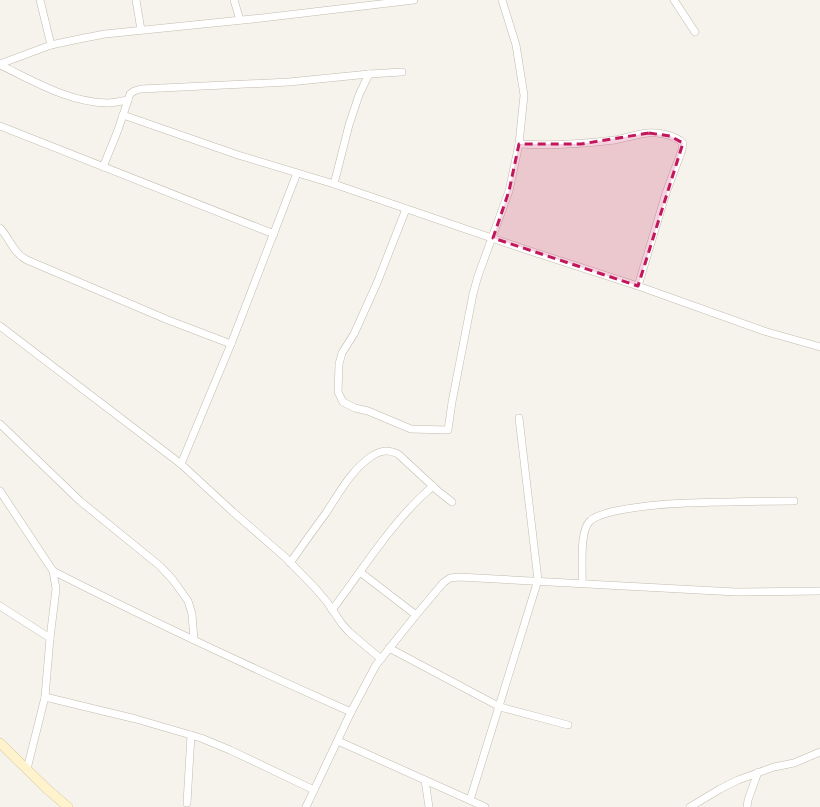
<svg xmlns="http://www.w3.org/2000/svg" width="820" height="807" font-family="Montserrat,sans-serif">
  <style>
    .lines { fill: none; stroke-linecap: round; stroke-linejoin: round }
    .street-casing { stroke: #c2bbae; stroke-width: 8 }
    .secondary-casing { stroke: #d6c79b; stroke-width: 10 }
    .street { stroke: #fff; stroke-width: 7 }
    .secondary { stroke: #fff3cd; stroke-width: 9 }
    .marked { fill: #c2185b; fill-opacity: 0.2; stroke: #c2185b; stroke-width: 3; stroke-dasharray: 8 5; stroke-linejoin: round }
  </style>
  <rect width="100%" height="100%" fill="#f6f3ec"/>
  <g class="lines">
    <defs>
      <g id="street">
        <path d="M40,0L51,45"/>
        <path d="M136,0L141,30"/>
        <path d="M234,0L240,20"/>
        <path d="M674,0L695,32"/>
        <path d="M0,64L51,45L79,39L105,34L262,18L414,0"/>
        <path d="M0,65C34,81 68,102 107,103C114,103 121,101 128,100"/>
        <path d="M123,115L238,155L334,184L524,249L638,286L767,332L820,347"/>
        <path d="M0,126L274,234"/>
        <path d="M519,144C552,146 582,144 615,140C626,138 637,134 648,133C658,132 675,135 683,143L682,150L666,193L638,286"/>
        <path d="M103,167L118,130L130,94L134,91L141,89L289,82L369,74L402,72"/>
        <path d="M334,184L349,125L359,95L369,74"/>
        <path d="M406,209L377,283L354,334L342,353L339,364L338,392L343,402L355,408L368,411L411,429L448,430L452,402L473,294L478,276L509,191L519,144L524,95L516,45L502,0"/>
        <path d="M0,228C10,239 14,254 27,260L168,320L231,344"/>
        <path d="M0,326L181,464L233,512L286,558L316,589L327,602L342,624L349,632L381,659"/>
        <path d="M0,424L80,501L160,566L173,580L188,601L192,614L194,640"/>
        <path d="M181,464L231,344L297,173"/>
        <path d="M0,491L53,571L56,589L50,638L45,697L27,769"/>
        <path d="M290,563C302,546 314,529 326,513C339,493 352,469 372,456C381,450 389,449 398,454L438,491L452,502"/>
        <path d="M53,571C151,621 250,667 351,712"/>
        <path d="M360,572L416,615"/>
        <path d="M582,583C583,568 579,531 590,521C596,515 607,513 615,511C640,506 662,504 687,503C723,502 758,501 794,501"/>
        <path d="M0,606L50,638"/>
        <path d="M332,610C364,568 392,521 433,486"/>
        <path d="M389,648L500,707L568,725"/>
        <path d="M45,697L136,719L201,738L230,750L314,790"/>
        <path d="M338,741L485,807"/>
        <path d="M425,780L429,807"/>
        <path d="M470,800L538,580L519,418"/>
        <path d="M187,803L191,735"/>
        <path d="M306,807L351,712L376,665L416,615L443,583L450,578L459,577L736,592L820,591"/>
        <path d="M690,807L720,789L738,780L774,767L794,763L820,752"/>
        <path d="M747,807L748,800L758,772"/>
      </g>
      <path id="secondary" d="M0,743L47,789L68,807"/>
    </defs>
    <use href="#street" class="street-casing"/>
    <use href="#secondary" class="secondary-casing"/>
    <use href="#street" class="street"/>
    <use href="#secondary" class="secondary"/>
  </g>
  <path class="marked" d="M649,133L670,136L683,143L638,286L493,238L509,191L519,144H581Z"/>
</svg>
